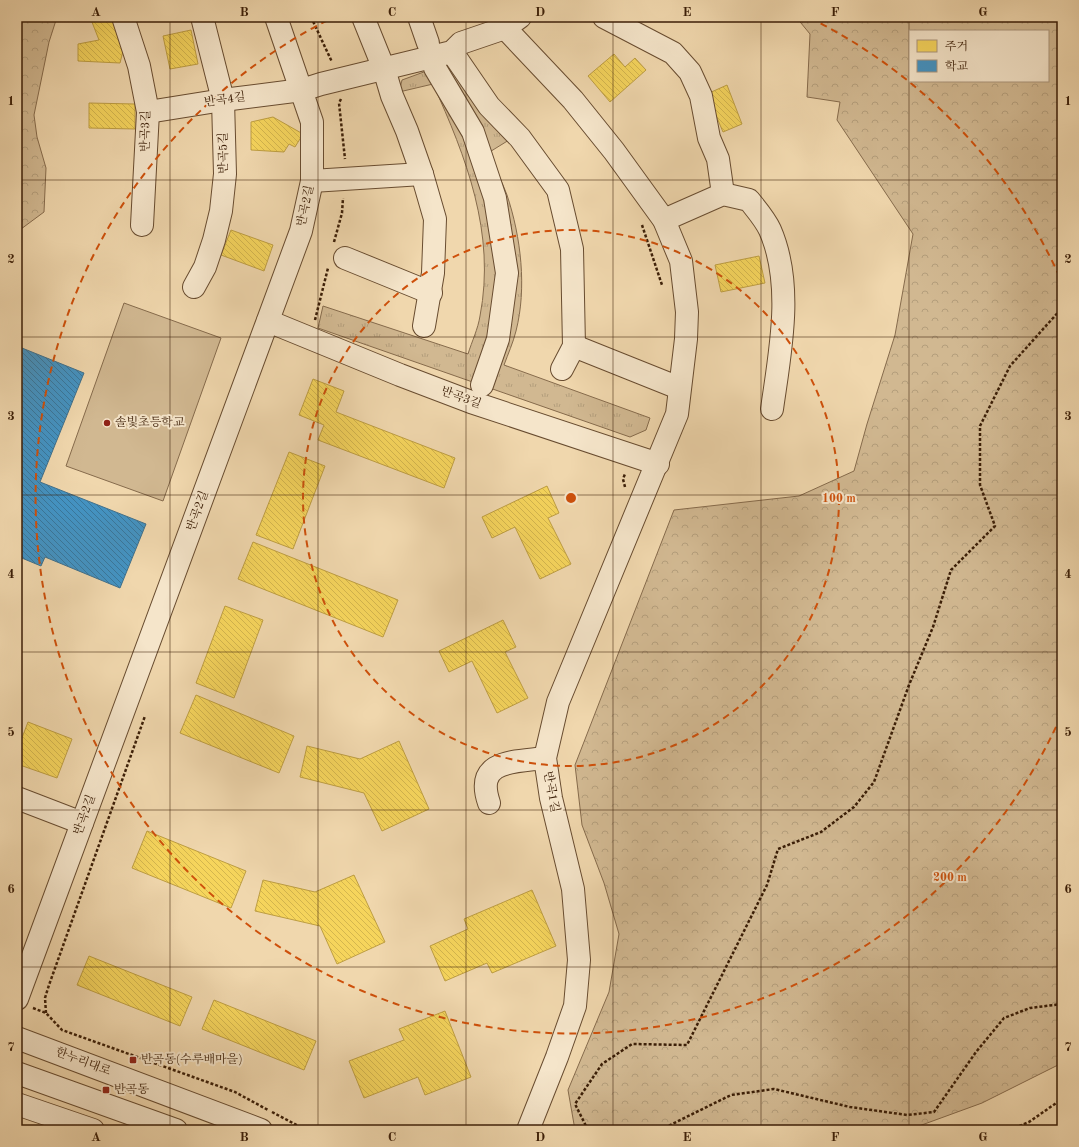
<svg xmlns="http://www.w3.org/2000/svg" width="1079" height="1147" font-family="'Old Standard TT','Noto Serif KR',serif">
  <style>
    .grass { fill: url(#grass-tufts); stroke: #866b4c }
    .forest { fill: url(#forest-crowns); stroke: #866b4c; fill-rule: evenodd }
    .garden { fill: #d1b891; stroke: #866b4c }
    .homes { fill: url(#homes-back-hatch); stroke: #be9e42 }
    .schools { fill: url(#schools-back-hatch); stroke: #41708b }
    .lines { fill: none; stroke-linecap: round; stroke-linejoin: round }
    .minor-casing { stroke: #684c30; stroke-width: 24 }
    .path { stroke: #3b1e07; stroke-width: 2.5; stroke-dasharray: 3 2; stroke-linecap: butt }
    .minor { stroke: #f5e5ca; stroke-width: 22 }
    .grid { fill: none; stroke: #3b1e07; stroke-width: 1; stroke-opacity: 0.55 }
    .ring { fill: none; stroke: #ce500b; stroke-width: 2; stroke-dasharray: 7 5 }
    .poi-dot { fill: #8f2418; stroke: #f5e5ca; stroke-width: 1.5 }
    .labels { text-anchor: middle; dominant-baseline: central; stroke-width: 4; stroke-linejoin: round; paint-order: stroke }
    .street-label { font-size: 12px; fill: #3b1e07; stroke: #f5e5ca }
    .poi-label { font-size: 12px; fill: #3b1e07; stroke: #f5e5ca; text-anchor: start }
    .centre { fill: #ce500b; stroke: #f5e5ca; stroke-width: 2 }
    .ring-label { font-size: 12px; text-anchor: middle; font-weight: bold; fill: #ce500b; stroke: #f5e5ca; stroke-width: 4; stroke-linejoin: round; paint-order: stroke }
    .neatline { fill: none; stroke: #3b1e07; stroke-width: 1.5 }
    .grid-label { font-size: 13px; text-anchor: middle; font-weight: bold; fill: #3b1e07 }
  </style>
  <defs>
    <pattern id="grass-tufts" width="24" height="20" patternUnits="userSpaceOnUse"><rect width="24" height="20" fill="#d1b891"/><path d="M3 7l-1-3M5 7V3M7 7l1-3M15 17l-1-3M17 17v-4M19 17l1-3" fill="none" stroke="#b49e7c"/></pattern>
    <pattern id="forest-crowns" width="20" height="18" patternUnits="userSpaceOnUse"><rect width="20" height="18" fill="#d1b891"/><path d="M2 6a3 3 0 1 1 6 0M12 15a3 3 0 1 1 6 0" fill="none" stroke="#b49e7c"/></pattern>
    <pattern id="homes-back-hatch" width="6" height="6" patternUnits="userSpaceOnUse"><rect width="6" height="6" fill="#f6d55c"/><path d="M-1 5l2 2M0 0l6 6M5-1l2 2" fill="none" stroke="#d4b64e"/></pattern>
    <pattern id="schools-back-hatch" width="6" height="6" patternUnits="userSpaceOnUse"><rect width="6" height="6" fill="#4393c3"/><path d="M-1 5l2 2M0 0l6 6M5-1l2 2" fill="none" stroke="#39779c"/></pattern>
  </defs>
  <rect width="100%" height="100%" fill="#f0d7ad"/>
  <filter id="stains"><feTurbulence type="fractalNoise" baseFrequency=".005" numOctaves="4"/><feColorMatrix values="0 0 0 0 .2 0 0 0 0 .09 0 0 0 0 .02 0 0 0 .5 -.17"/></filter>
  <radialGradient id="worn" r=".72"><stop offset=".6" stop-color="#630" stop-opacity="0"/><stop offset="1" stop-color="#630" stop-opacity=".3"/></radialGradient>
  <path class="grass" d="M451,62L509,140L488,153C494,167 502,181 507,195C521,237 527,288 516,331C513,343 508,354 504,365L650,418L646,430L630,437L318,328L323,306L468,354C472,341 478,329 480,316C496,233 466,157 433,84L399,92L402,80Z"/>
  <g class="forest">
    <path d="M17,17H57L49,42L34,115L37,137L46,168L44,212L17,232Z"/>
    <path d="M796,17H1062V1063L982,1103L908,1130H575L568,1090L609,992L619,934L604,883L582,825L575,765L674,510L799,496L854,471L867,424L895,335L913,234L837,120L840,102L807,97L810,34ZM910,31H1048V81H910Z"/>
  </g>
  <path class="garden" d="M124,303L221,338L163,501L66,466Z"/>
  <g class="homes">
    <path d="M90,17H113L125,43L120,63L78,61V44L99,40Z"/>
    <path d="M191,30L198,64L170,69L163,36Z"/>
    <path d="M614,54L625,67L635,58L646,70L610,102L588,76Z"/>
    <path d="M727,85L742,124L723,132L707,94Z"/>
    <path d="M89,103L135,104V129L89,128Z"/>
    <path d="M273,117L303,134L295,147L289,144L284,152L251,150V122Z"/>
    <path d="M231,230L273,245L264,271L221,255Z"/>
    <path d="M759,256L765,283L721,292L715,265Z"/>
    <path d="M313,379L344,391L336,412L455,458L444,488L318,440L324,425L299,415Z"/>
    <path d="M289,452L325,466L293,549L256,535Z"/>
    <path d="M547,486L559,513L548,518L571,564L540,579L515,527L492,538L482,517Z"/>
    <path d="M253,542L398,600L383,637L238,579Z"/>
    <path d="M225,606L263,620L234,698L196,683Z"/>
    <path d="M503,620L516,647L505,652L528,698L497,713L472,661L449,672L439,651Z"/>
    <path d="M196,695L294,736L279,773L180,733Z"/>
    <path d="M28,722L72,739L57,778L17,764V751Z"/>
    <path d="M399,741L429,809L382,831L364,793L300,777L307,746L360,759Z"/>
    <path d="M147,831L246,871L231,908L132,868Z"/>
    <path d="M354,875L385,942L337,964L320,926L255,911L263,880L315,892Z"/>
    <path d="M532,890L556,946L492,973L487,963L445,981L430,946L468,929L464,919Z"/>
    <path d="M89,956L192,997L180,1026L77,985Z"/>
    <path d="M214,1000L316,1041L304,1070L202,1029Z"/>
    <path d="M445,1011L471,1077L425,1095L418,1077L364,1098L349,1061L404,1040L399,1029Z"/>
  </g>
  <path class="schools" d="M17,346L84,373L40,482L146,524L120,588L45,557L41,566L17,556Z"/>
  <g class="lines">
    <defs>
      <g id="minor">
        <path d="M123,17L139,66L148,112L142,225"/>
        <path d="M363,17L384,69L392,96L407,131L422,174L435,219L433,273L424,326"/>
        <path d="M419,17L428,43"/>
        <path d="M499,17L505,28L573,100L614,151L664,220L681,261L687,312L686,339L677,414L558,702L545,758L551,798L573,889L579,960L575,1006L557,1057L528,1130"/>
        <path d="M604,17L673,53L690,72L701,96L709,138L718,159L723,194"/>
        <path d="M452,52L489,106L520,138L558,190L572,249L574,346L562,369"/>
        <path d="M435,68L473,132L495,198L507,273L498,339L482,385"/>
        <path d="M148,112L223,100L302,90L321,84L452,52L461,43L505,28L520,17"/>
        <path d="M312,181L422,174"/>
        <path d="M664,220L723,194L749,200C756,209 765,219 770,230C794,285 780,352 772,409"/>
        <path d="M345,258L431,293"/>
        <path d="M194,287L205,267L214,240L221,211L225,174L223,100L202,17"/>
        <path d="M268,321L400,375L471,402L658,464"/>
        <path d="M574,346L679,388"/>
        <path d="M17,798L82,823"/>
        <path d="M489,803C474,759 515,762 545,758"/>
        <path d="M17,999L301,231L312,181V122L276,17"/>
        <path d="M17,1038L261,1130"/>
        <path d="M17,1073L176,1130"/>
        <path d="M17,1104L93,1130"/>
      </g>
    </defs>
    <use href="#minor" class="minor-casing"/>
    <g class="path">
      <path d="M311,17L332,62"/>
      <path d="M1059,17L1062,45"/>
      <path d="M341,99L339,103L345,159"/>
      <path d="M642,225L662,285"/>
      <path d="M334,242L342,213L343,198"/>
      <path d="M315,320L328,268"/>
      <path d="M625,487L623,479L625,474"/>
      <path d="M33,1008L46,1013L62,1030L235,1092L268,1110"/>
      <path d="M46,1013L45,998L49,985L145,716"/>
      <path d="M272,1112L306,1130"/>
      <path d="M588,1130L575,1104L602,1064L632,1044L687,1045L767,885L778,849L821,832L854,807L874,782L909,685L933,627L951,570L995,526L980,485V426L1010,366L1062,308"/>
      <path d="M660,1130L731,1095L774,1089L850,1107L907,1115L934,1112L976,1052L1004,1018L1030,1008L1062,1004"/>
      <path d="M1010,1130L1029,1122L1062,1099"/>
    </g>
    <use href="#minor" class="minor"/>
  </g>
  <path class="grid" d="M170,17V1130M318,17V1130M466,17V1130M613,17V1130M761,17V1130M909,17V1130M17,180H1062M17,337H1062M17,495H1062M17,652H1062M17,810H1062M17,967H1062"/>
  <g class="ring">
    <circle cx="571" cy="498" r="268"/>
    <path d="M1061 716A536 536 0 1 1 332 18M810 18A536 536 0 0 1 1061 280"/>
  </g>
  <g class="poi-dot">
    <circle cx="107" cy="423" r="4"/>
    <rect x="129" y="1056" width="8" height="8" rx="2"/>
    <rect x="102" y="1086" width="8" height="8" rx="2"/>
  </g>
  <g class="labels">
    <g class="street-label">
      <text transform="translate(225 100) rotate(-8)">반곡4길</text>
      <text transform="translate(146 131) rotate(-89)">반곡3길</text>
      <text transform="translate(224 153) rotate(-91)">반곡5길</text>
      <text transform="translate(306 206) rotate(-78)">반곡2길</text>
      <text transform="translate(461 398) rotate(20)">반곡3길</text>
      <text transform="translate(198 511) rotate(-70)">반곡2길</text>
      <text transform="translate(551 792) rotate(79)">반곡1길</text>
      <text transform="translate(85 815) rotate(-70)">반곡2길</text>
      <text transform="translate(83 1062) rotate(21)">한누리대로</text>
    </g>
    <g class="poi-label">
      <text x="115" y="423">솔빛초등학교</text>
      <text x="141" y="1060">반곡동(수루배마을)</text>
      <text x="114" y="1090">반곡동</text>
    </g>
  </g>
  <circle cx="571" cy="498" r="6" class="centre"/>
  <g class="ring-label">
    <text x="839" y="502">100 m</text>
    <text x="950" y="881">200 m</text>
  </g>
  <rect width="1079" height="1147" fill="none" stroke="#f0d7ad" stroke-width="44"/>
  <rect x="909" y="30" width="140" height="52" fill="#f5e5ca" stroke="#ab957c"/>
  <rect x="917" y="40" width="20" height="12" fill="#f6d55c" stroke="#ab957c"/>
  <text x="945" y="50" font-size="12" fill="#3b1e07">주거</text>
  <rect x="917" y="60" width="20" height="12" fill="#4393c3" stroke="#ab957c"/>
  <text x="945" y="70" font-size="12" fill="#3b1e07">학교</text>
  <rect x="22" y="22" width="1035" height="1103" class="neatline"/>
  <g class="grid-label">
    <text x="96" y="16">A</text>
    <text x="244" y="16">B</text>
    <text x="392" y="16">C</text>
    <text x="540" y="16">D</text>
    <text x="687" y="16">E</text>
    <text x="835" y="16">F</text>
    <text x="983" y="16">G</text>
    <text x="11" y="105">1</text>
    <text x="1068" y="105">1</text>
    <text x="11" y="263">2</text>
    <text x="1068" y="263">2</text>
    <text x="11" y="420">3</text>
    <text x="1068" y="420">3</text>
    <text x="11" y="578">4</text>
    <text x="1068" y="578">4</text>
    <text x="11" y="736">5</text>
    <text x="1068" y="736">5</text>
    <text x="11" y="893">6</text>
    <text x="1068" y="893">6</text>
    <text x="11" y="1051">7</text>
    <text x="1068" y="1051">7</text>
    <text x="96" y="1141">A</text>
    <text x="244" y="1141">B</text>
    <text x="392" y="1141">C</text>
    <text x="540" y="1141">D</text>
    <text x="687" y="1141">E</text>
    <text x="835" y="1141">F</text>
    <text x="983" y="1141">G</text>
  </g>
  <rect width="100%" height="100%" filter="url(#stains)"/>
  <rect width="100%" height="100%" fill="url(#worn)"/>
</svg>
